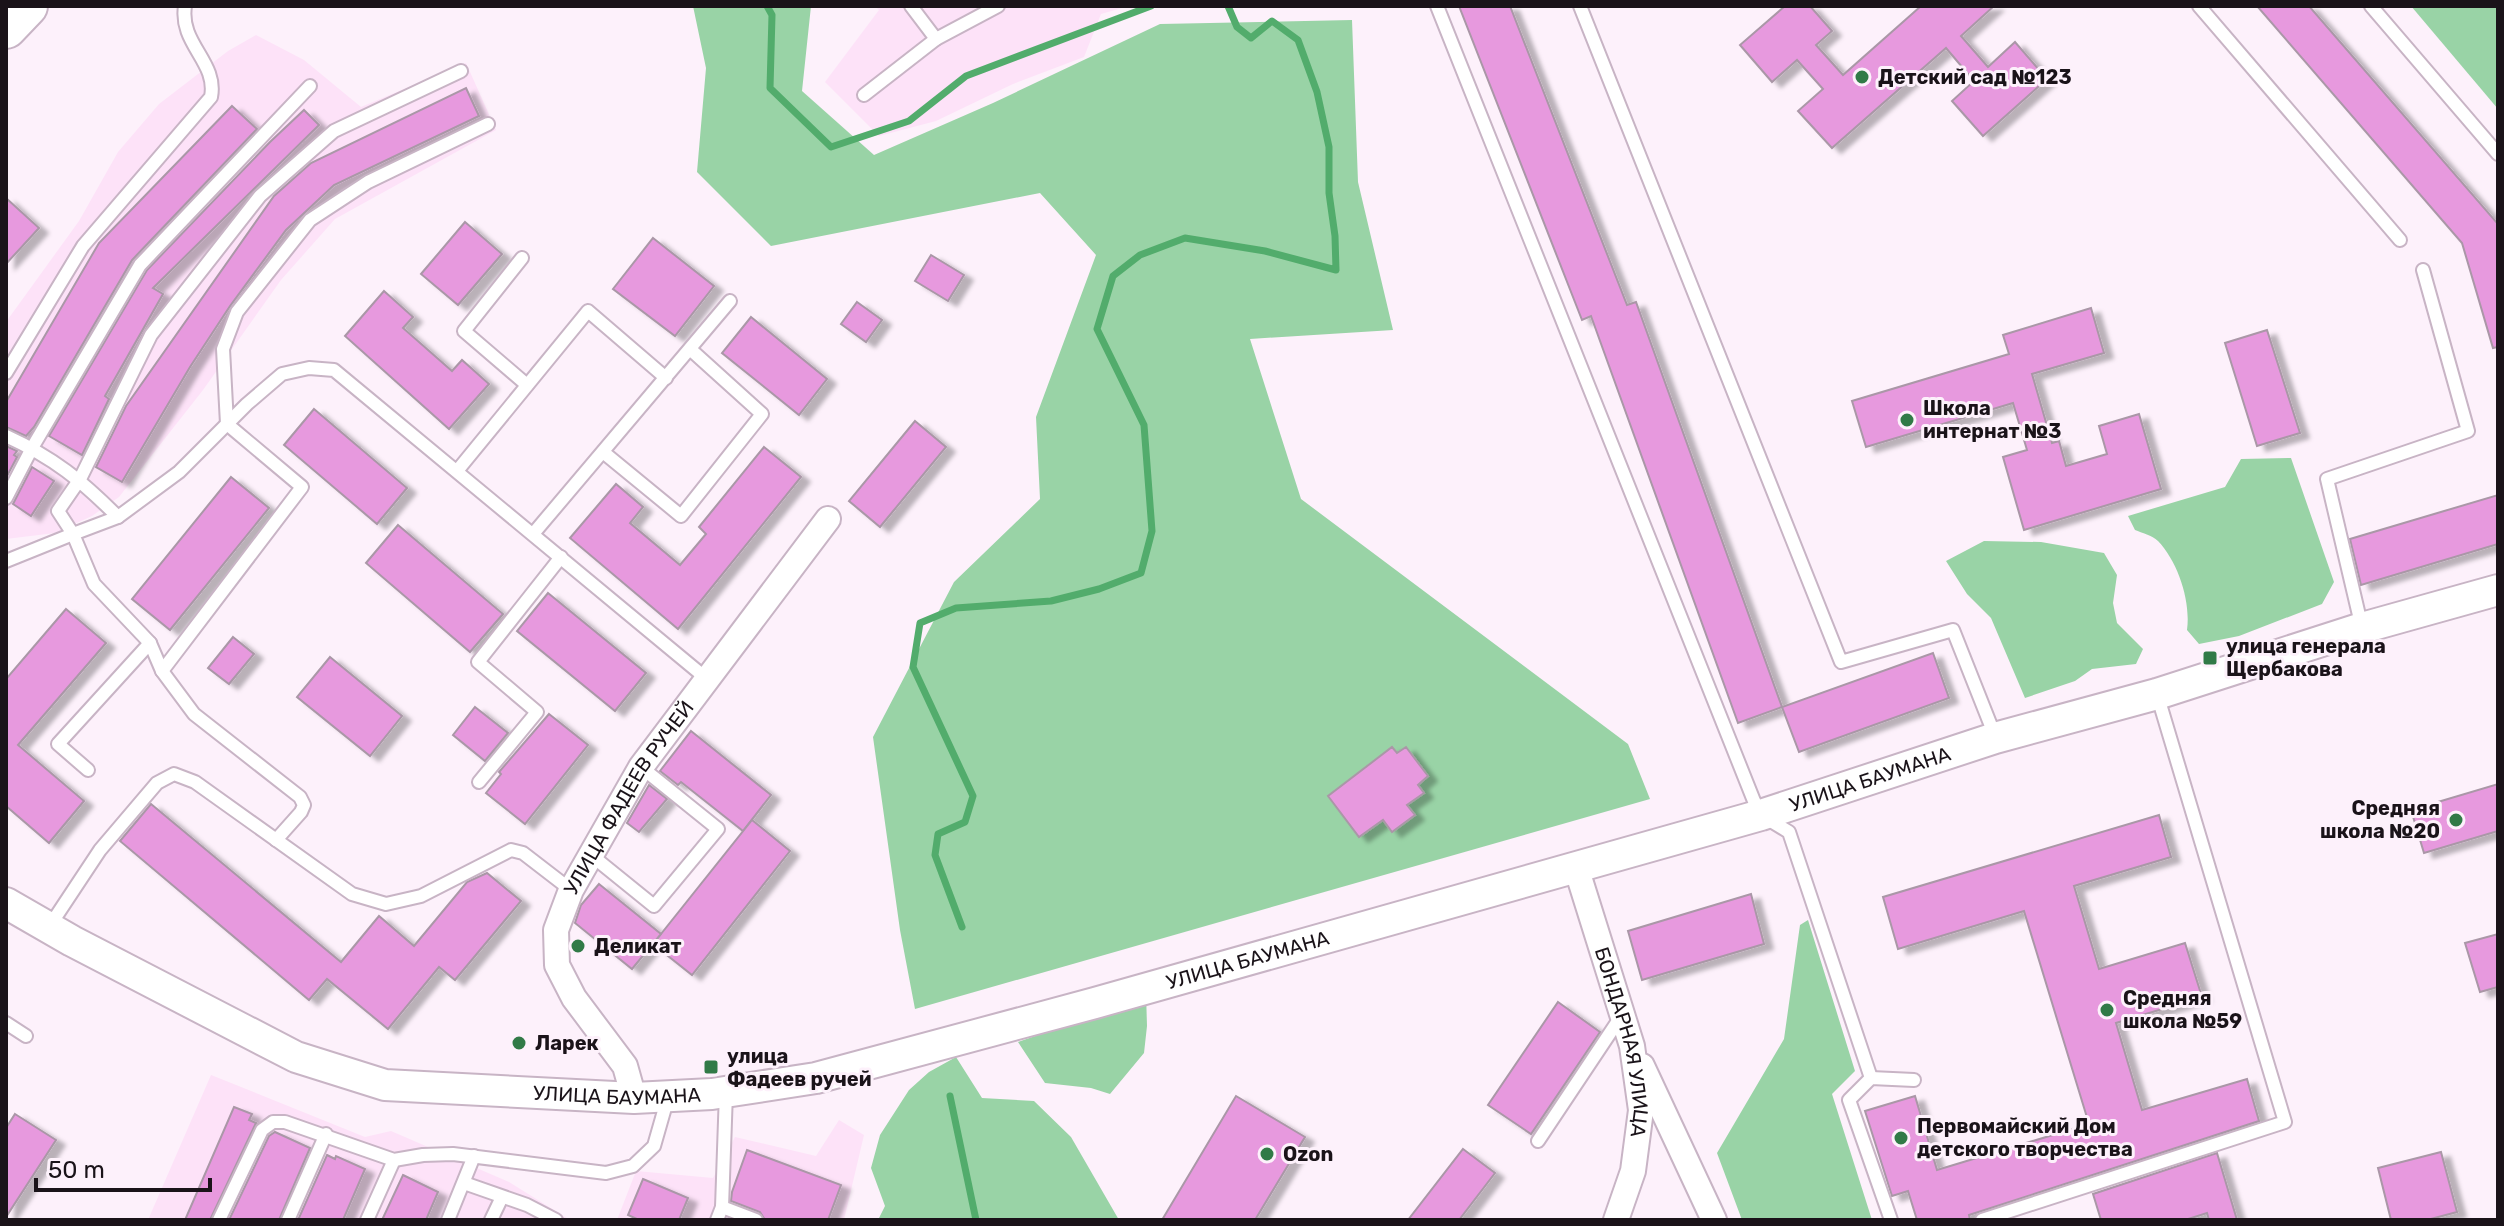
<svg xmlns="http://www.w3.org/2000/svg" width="2504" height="1226" font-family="Rubik,sans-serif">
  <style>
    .built { fill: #fde2f8 }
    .green { fill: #99d3a6 }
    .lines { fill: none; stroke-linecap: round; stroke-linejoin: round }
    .stream { stroke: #52ac6c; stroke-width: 7 }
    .building { fill: #e799de; stroke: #aa97a7; stroke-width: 2; filter: url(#shadow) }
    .service-casing { stroke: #c8b4c5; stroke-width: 16 }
    .minor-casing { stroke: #c8b4c5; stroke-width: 28 }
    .tertiary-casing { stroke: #c8b4c5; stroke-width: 34 }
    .trunk-casing { stroke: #c8b4c5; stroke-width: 44 }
    .service { stroke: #fff; stroke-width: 12 }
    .minor { stroke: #fff; stroke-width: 24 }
    .tertiary { stroke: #fff; stroke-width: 30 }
    .trunk { stroke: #fff; stroke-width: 40 }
    .poi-dot { fill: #317a47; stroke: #fdf1fb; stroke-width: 3 }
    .labels { text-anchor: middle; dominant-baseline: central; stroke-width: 6; stroke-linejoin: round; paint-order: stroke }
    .poi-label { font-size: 20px; font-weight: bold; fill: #1a1319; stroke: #fdf1fb; text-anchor: start }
    .street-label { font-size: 20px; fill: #1a1319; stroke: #fdf1fb }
  </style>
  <defs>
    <filter id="shadow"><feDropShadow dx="9" dy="5" stdDeviation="2" flood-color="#0004"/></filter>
  </defs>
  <rect width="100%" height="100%" fill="#fdf1fb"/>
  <g class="built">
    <path d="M875,6H1129L1101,14L1084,57L1013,84L936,121L879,136L825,82L879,10Z"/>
    <path d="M256,35L304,60L361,107L466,63L496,130L335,219L281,280L203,390L119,497L92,516L55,533L6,539V322L79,221L118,152L159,104L228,51Z"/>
    <path d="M211,1075L365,1137L391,1131L509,1182L570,1220H148Z"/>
    <path d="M839,1120L864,1135L844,1220H617L636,1171L713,1178L735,1137L816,1156Z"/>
  </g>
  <g class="green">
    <path d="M693,6H811L802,91L874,155L993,103L1160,24L1352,20L1358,182L1393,330L1250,339L1301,499L1628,744L1650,799L915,1009L900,930L873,737L954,582L1040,499L1036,417L1096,255L1040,193L771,246L697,172L706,68Z"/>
    <path d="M2411,6H2498V109Z"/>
    <path d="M2291,458L2334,582L2322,604L2239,636L2199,644L2187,630C2191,601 2178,562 2158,541C2152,535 2142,533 2135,530L2128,516L2225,487L2241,459Z"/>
    <path d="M1984,541L2041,542L2104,553L2117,575L2113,603L2117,623L2143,649L2136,664L2092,669L2075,681L2025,698L1991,618L1967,594L1946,561Z"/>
    <path d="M1808,920L1855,1071L1832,1094L1872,1220H1742L1717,1153L1784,1039L1800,925Z"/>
    <path d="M1146,992L1147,1026L1144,1053L1110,1094L1091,1088L1045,1083L1018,1042L1112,1009Z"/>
    <path d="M956,1057L982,1098L1034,1101L1071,1137L1119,1220H878L885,1206L871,1168L880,1135L909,1090L929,1072Z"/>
  </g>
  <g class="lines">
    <g class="stream">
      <path d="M767,6L772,15L770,88L831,147L909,121L966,76L1151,6"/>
      <path d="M962,927L935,855L938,834L965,822L973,796L913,667L920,623L956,608L1051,601L1099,589L1141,573L1152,531L1144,425L1097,329L1113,276L1140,255L1185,238L1265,251L1336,270L1335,236L1329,193V147L1317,92L1298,40L1272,21L1251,38L1237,27L1228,6"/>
      <path d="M950,1096L976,1220"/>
    </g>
  </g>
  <g class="building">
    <path d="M1459,6H1510L1627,305L1636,302L1782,707L1738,723L1591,316L1582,320Z"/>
    <path d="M1785,6H1810L1832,31L1816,45L1843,75L1921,6H1994L1961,36L1988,67L2015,42L2047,79L1983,136L1952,101L1974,81L1946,48L1832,148L1798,111L1823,89L1797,60L1772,82L1740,45Z"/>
    <path d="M2257,6H2309L2498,224V347L2493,348L2462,243Z"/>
    <path d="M466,88L479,116L334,185L286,230L230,306L190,367L122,482L96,467L126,406L274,196L311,163Z"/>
    <path d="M232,106L257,129L132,260L34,427L26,436L6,427V402L99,243Z"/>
    <path d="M304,110L319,125L153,288L163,294L105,396L109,399L82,455L49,436L147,270L270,142Z"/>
    <path d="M6,198L39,228L6,264Z"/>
    <path d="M465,222L502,254L458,305L421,274Z"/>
    <path d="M653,238L714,286L675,336L613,289Z"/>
    <path d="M931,255L964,275L948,301L915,281Z"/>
    <path d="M384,291L413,317L403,328L452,371L462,360L489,384L449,429L345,336Z"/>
    <path d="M857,302L882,320L866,342L841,324Z"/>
    <path d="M2091,308L2104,353L2032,374L2052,443L2059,441L2066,466L2107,454L2099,426L2139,414L2161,489L2024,530L2003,457L2027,450L2013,403L1866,447L1852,401L2009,354L2003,335Z"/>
    <path d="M751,317L827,379L799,415L722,353Z"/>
    <path d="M2267,330L2300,433L2257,446L2225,343Z"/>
    <path d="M314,409L407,488L377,524L284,445Z"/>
    <path d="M915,421L946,447L880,527L849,501Z"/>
    <path d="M6,446L17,451L14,455L17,457L6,478Z"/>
    <path d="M764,447L801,477L678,629L570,538L616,484L643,507L630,523L680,565L706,534L699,527Z"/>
    <path d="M32,467L54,481L31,516L13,504Z"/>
    <path d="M231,477L269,508L170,630L132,599Z"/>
    <path d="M2498,495V544L2361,585L2350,539Z"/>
    <path d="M398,525L503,614L470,652L366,563Z"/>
    <path d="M548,593L646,673L615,711L517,631Z"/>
    <path d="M66,609L106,643L18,745L84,801L49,843L6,806V679Z"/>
    <path d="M233,637L254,654L229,684L208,668Z"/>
    <path d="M1933,653L1949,698L1799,752L1782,707Z"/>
    <path d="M330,657L402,716L370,756L297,697Z"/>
    <path d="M475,707L508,733L485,761L453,735Z"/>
    <path d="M549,714L588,745L525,824L486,793L501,774L499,772Z"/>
    <path d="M691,731L771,795L743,831L681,782L678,785L660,771Z"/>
    <path d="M1392,747L1397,753L1406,747L1428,776L1418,785L1424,793L1407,805L1415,815L1392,832L1383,820L1359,837L1328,796Z"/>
    <path d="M2498,784V831L2424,853L2411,810Z"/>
    <path d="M649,785L667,799L639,832L627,823Z"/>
    <path d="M151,804L341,962L379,916L414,946L467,882L487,873L521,901L455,980L439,967L388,1029L327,979L309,1000L120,841Z"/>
    <path d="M2159,815L2171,857L2074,886L2099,969L2185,943L2202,997L2116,1023L2142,1110L2247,1079L2259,1121L1969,1215L1970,1220H1917L1908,1191L1892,1196L1865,1111L1915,1096L1937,1170L2089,1124L2024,911L1898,949L1883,897Z"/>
    <path d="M752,820L790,851L692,975L653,944Z"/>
    <path d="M599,884L661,934L632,969L575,923L581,905Z"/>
    <path d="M1751,894L1764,944L1642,980L1628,931Z"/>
    <path d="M2498,934V987L2480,992L2465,943Z"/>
    <path d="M1558,1002L1600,1032L1531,1134L1488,1105Z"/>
    <path d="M1236,1096L1305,1137L1255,1220H1162Z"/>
    <path d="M234,1107L252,1114L249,1120L256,1123L210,1220H185Z"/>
    <path d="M15,1114L56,1140L6,1217V1128Z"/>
    <path d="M275,1132L310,1148L279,1220H229L269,1136Z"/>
    <path d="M1463,1149L1495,1173L1459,1220H1408Z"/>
    <path d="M747,1150L841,1185L828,1220H765L760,1212L731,1201L732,1192Z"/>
    <path d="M2441,1152L2457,1212L2427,1220H2391L2378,1168Z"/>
    <path d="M2217,1153L2237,1220H2209L2207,1213L2185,1220H2101L2093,1194Z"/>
    <path d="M327,1155L335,1159L336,1156L365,1169L343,1220H298Z"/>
    <path d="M403,1175L438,1192L426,1220H382Z"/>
    <path d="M643,1179L688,1198L679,1220H639L628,1215Z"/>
  </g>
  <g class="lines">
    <defs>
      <g id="service">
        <path d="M1437,6L1754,801L1761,815L1789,832L1871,1078"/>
        <path d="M1580,6L1841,662L1953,630L1995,736"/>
        <path d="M2199,6L2400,240"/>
        <path d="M2371,6L2498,154"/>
        <path d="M936,39L998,6"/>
        <path d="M864,95L936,39L911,6"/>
        <path d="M522,258L464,331L527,385"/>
        <path d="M6,373L83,246L211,97C218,62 179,44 185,6"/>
        <path d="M6,436C54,458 81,480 118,517"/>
        <path d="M603,452L681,516L762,414L690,349"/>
        <path d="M457,471L588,311L666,378"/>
        <path d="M6,498L32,448L140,265L310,86"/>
        <path d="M533,534L730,301"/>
        <path d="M6,561L73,534L58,511L80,479L151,335L260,196L334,131L461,71"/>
        <path d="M2362,628L2327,479L2468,431L2423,270"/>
        <path d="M162,671L302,487L227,424L223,349L237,312L310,220L368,182L488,124"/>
        <path d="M88,770L58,744L150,643"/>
        <path d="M479,782L537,712L478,662L561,557"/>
        <path d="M276,840L301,812L304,805L300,797L194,714L162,671L150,643L94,584L73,534L118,517L179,472L247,404L282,374L309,368L334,370L707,679"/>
        <path d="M591,855L654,906L718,829L641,767"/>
        <path d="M49,927L100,850L157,783L174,774L195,782L352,894L386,904L421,896L511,850L523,853L571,890"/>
        <path d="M6,1023L26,1036"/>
        <path d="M1538,1141L1622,1015"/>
        <path d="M464,1183L527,1205L556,1220"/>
        <path d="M722,1207L756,1220"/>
        <path d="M219,1220L262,1130L273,1122H285L394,1160L423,1155L453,1154L606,1173L633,1166L654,1146L668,1097"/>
        <path d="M288,1220L326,1134"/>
        <path d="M367,1220L394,1160"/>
        <path d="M448,1220L474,1156"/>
        <path d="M491,1220L502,1197"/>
        <path d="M717,1220L722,1207L726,1092"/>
        <path d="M1891,1220L1849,1100L1871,1078L1914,1080"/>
        <path d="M1982,1220L2285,1122L2157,694"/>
      </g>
      <g id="minor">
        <path id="s1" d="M1576,867L1632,1046L1641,1110L1633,1171L1616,1220"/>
        <path d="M1642,1066L1714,1220"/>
        <path id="s2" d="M634,1098L625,1066L574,998L557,965L556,930L571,890L641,767L828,519"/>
      </g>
      <g id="tertiary">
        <path id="s3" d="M6,903L72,941L296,1057L385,1085L634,1098L712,1094L816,1078L1095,1003L1761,815L1995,738L2157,694L2362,628L2498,590"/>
      </g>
      <path id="trunk" d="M6,28L27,6"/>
    </defs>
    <use href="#service" class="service-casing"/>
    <use href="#minor" class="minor-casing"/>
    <use href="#tertiary" class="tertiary-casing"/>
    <use href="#trunk" class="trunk-casing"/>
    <use href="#service" class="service"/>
    <use href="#minor" class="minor"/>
    <use href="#tertiary" class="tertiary"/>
    <use href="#trunk" class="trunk"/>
  </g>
  <g class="poi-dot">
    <circle cx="1862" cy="77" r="8"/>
    <circle cx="1907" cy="420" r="8"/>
    <rect x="2202" y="650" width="16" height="16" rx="4"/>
    <circle cx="2456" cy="820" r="8"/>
    <circle cx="578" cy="946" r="8"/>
    <circle cx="2107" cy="1010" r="8"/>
    <circle cx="519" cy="1043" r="8"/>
    <rect x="703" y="1059" width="16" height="16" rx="4"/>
    <circle cx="1901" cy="1138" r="8"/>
    <circle cx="1267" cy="1154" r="8"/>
  </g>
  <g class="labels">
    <g class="poi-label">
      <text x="1878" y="77">Детский сад №123</text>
      <text x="1923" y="408">Школа<tspan x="1923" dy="23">интернат №3</tspan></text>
      <text x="2226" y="646">улица генерала<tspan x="2226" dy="23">Щербакова</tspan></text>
      <text x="2440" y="808" text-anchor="end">Средняя<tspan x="2440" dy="23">школа №20</tspan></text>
      <text x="594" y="946">Деликат</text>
      <text x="2123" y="998">Средняя<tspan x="2123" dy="23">школа №59</tspan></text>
      <text x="535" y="1043">Ларек</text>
      <text x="727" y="1056">улица<tspan x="727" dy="23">Фадеев ручей</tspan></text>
      <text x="1917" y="1126">Первомайский Дом<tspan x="1917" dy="23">детского творчества</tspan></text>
      <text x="1283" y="1154">Ozon</text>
    </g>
    <g class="street-label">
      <text stroke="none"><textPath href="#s3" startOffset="1950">УЛИЦА БАУМАНА</textPath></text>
      <text stroke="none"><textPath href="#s2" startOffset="342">УЛИЦА ФАДЕЕВ РУЧЕЙ</textPath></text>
      <text stroke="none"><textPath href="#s3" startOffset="1302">УЛИЦА БАУМАНА</textPath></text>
      <text stroke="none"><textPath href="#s1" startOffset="182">БОНДАРНАЯ УЛИЦА</textPath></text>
      <text stroke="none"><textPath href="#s3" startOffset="654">УЛИЦА БАУМАНА</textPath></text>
    </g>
  </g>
  <rect width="2504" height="1226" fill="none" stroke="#1a1319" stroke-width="16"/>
  <path d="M36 1178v12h174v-12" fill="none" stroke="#1a1319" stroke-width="4"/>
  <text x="48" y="1178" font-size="24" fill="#1a1319" stroke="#fdf1fb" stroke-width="6" paint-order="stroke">50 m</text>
</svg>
